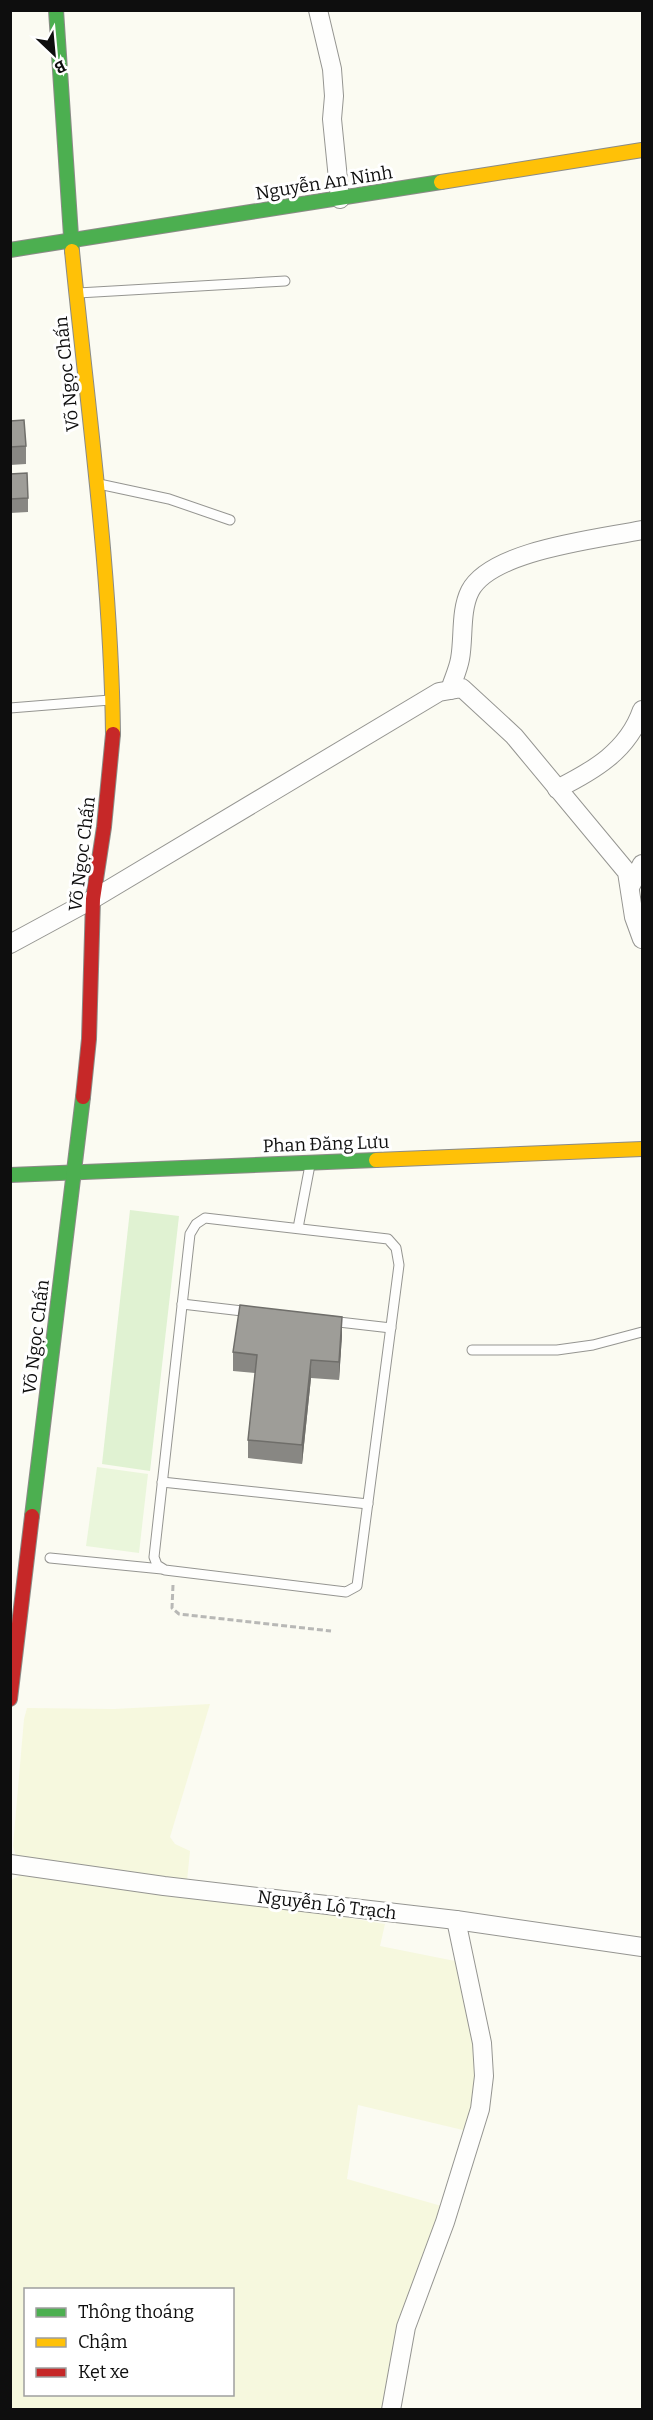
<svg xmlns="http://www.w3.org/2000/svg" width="653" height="2420" font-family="Bitter,serif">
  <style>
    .farmland { fill: #f6f8de; fill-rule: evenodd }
    .green { fill: #e0f2d2 }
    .pitch { fill: #eaf6db }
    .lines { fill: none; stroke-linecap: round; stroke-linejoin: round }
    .lane-casing { stroke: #959591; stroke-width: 11 }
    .street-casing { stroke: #959591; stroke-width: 20 }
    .fast-casing { stroke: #8b8b87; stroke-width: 16 }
    .slow-casing { stroke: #8b8b87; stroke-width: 16 }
    .jam-casing { stroke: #8b8b87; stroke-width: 16 }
    .path { stroke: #b8b8b6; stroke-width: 3; stroke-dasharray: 6 3; stroke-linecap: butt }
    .lane { stroke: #fefefd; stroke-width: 9 }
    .street { stroke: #fefefd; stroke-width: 18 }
    .fast { stroke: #4caf50; stroke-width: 14 }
    .slow { stroke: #ffc107; stroke-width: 14 }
    .jam { stroke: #c62828; stroke-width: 14 }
    .wall { fill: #888783 }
    .shaded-wall { fill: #6f6e6a }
    .building { fill: #9e9d98; stroke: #6f6e6a; stroke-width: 1.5 }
    .labels { text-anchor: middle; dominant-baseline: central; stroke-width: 6; stroke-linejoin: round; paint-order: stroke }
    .street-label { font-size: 18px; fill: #0e0e0e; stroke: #fff }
  </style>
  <rect width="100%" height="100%" fill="#fbfbf2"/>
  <g class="farmland">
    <path d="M210,1704L170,1837L175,1844L190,1851L187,1881L16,1856L13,1846L24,1719L27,1708L114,1709Z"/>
    <path d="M23,1874L326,1914L385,1924L380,1946L455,1961L482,2068L467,2131L358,2105L347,2179L445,2207L385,2409L11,2410L10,1884L11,1880ZM26,2290H232V2394H26Z"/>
  </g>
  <path class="green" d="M130,1210L179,1216L150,1471L102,1464Z"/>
  <path class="pitch" d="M97,1467L148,1474L139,1553L86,1546Z"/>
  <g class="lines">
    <defs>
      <g id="lane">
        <path d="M78,293L285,281"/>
        <path d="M99,484L169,499L230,520"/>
        <path d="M10,708L110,700"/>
        <path d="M205,1218L388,1239L396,1248L399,1265L357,1586L346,1592L165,1570L157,1565L154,1557L190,1234L196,1224Z"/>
        <path d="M298,1228L310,1165"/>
        <path d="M182,1304L251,1312"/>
        <path d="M330,1321L391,1328"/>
        <path d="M472,1350H557L593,1345L642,1332"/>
        <path d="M162,1482L368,1504"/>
        <path d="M50,1558L162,1569"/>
      </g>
      <g id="street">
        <path d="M318,10L332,69L334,96L332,119L340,199"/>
        <path d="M450,690C453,680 458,670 460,659C464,638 460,611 470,591C491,550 599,539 642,530"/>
        <path d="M557,789C593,771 628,751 642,710"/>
        <path d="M630,887L642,864"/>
        <path d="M10,944L93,899L439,692L462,688L514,736L627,872L634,917L642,939"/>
        <path d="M10,1864L164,1886L456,1920L642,1947"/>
        <path d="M391,2410L406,2327L445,2222L480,2109L484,2076L482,2043L456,1920"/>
      </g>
      <g id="fast">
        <path d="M56,10L72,251"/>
        <path d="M10,250L441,182"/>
        <path d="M10,1175L376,1160"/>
        <path d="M32,1516L83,1097"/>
      </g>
      <g id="slow">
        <path d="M441,182L642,150"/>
        <path d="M72,251C88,412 111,572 113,734"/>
        <path d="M376,1160L642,1149"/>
      </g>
      <g id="jam">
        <path d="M83,1097L89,1039L93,899L104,827L113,734"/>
        <path d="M10,1699L32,1516"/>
      </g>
    </defs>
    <use href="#lane" class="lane-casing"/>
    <use href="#street" class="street-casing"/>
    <use href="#fast" class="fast-casing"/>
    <use href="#slow" class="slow-casing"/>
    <use href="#jam" class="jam-casing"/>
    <path class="path" d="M173,1585L172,1608L179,1614L331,1631"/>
    <use href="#lane" class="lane"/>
    <use href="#street" class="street"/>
    <use href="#fast" class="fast"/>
    <use href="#slow" class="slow"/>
    <use href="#jam" class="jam"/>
  </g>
  <g class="wall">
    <path d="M10,421L26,446V464L10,465Z"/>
    <path d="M10,474L28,498V512L10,513Z"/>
    <path d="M342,1335L339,1380L311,1378L302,1464L248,1458V1440L255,1373L233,1371V1352Z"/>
  </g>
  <g class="shaded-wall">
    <path d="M342,1317V1335L339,1380V1362Z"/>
    <path d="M311,1360V1378L302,1464V1445Z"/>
  </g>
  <g class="building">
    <path d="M24,420L26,446L10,447V421Z"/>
    <path d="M27,473L28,498L10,499V474Z"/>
    <path d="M240,1305L342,1317L339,1362L311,1360L302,1445L248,1440L257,1355L233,1352Z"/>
  </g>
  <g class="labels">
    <g class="street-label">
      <text transform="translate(324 183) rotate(-9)">Nguyễn An Ninh</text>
      <text transform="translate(67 374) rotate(-96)">Võ Ngọc Chấn</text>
      <text transform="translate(82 854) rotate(-83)">Võ Ngọc Chấn</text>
      <text transform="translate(326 1144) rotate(-2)">Phan Đăng Lưu</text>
      <text transform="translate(36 1337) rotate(-83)">Võ Ngọc Chấn</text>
      <text transform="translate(327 1905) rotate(7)">Nguyễn Lộ Trạch</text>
    </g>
  </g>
  <rect width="653" height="2420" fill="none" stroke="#0e0e0e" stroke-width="24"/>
  <rect x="24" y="2288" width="210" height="108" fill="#ffffff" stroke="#9f9f9f" stroke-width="1.5"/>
  <rect x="36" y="2308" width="30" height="9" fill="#4caf50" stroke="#9f9f9f" stroke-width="1.5"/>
  <text x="78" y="2318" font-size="18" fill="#0e0e0e">Thông thoáng</text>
  <rect x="36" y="2338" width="30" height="9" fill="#ffc107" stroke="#9f9f9f" stroke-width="1.5"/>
  <text x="78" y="2348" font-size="18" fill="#0e0e0e">Chậm</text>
  <rect x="36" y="2368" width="30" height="9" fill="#c62828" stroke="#9f9f9f" stroke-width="1.5"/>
  <text x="78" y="2378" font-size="18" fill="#0e0e0e">Kẹt xe</text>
  <g transform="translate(54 54) rotate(154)" stroke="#ffffff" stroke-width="4.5" paint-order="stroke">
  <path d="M0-4.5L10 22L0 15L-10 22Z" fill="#0e0e0e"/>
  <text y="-9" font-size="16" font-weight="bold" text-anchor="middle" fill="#0e0e0e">B</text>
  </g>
</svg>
